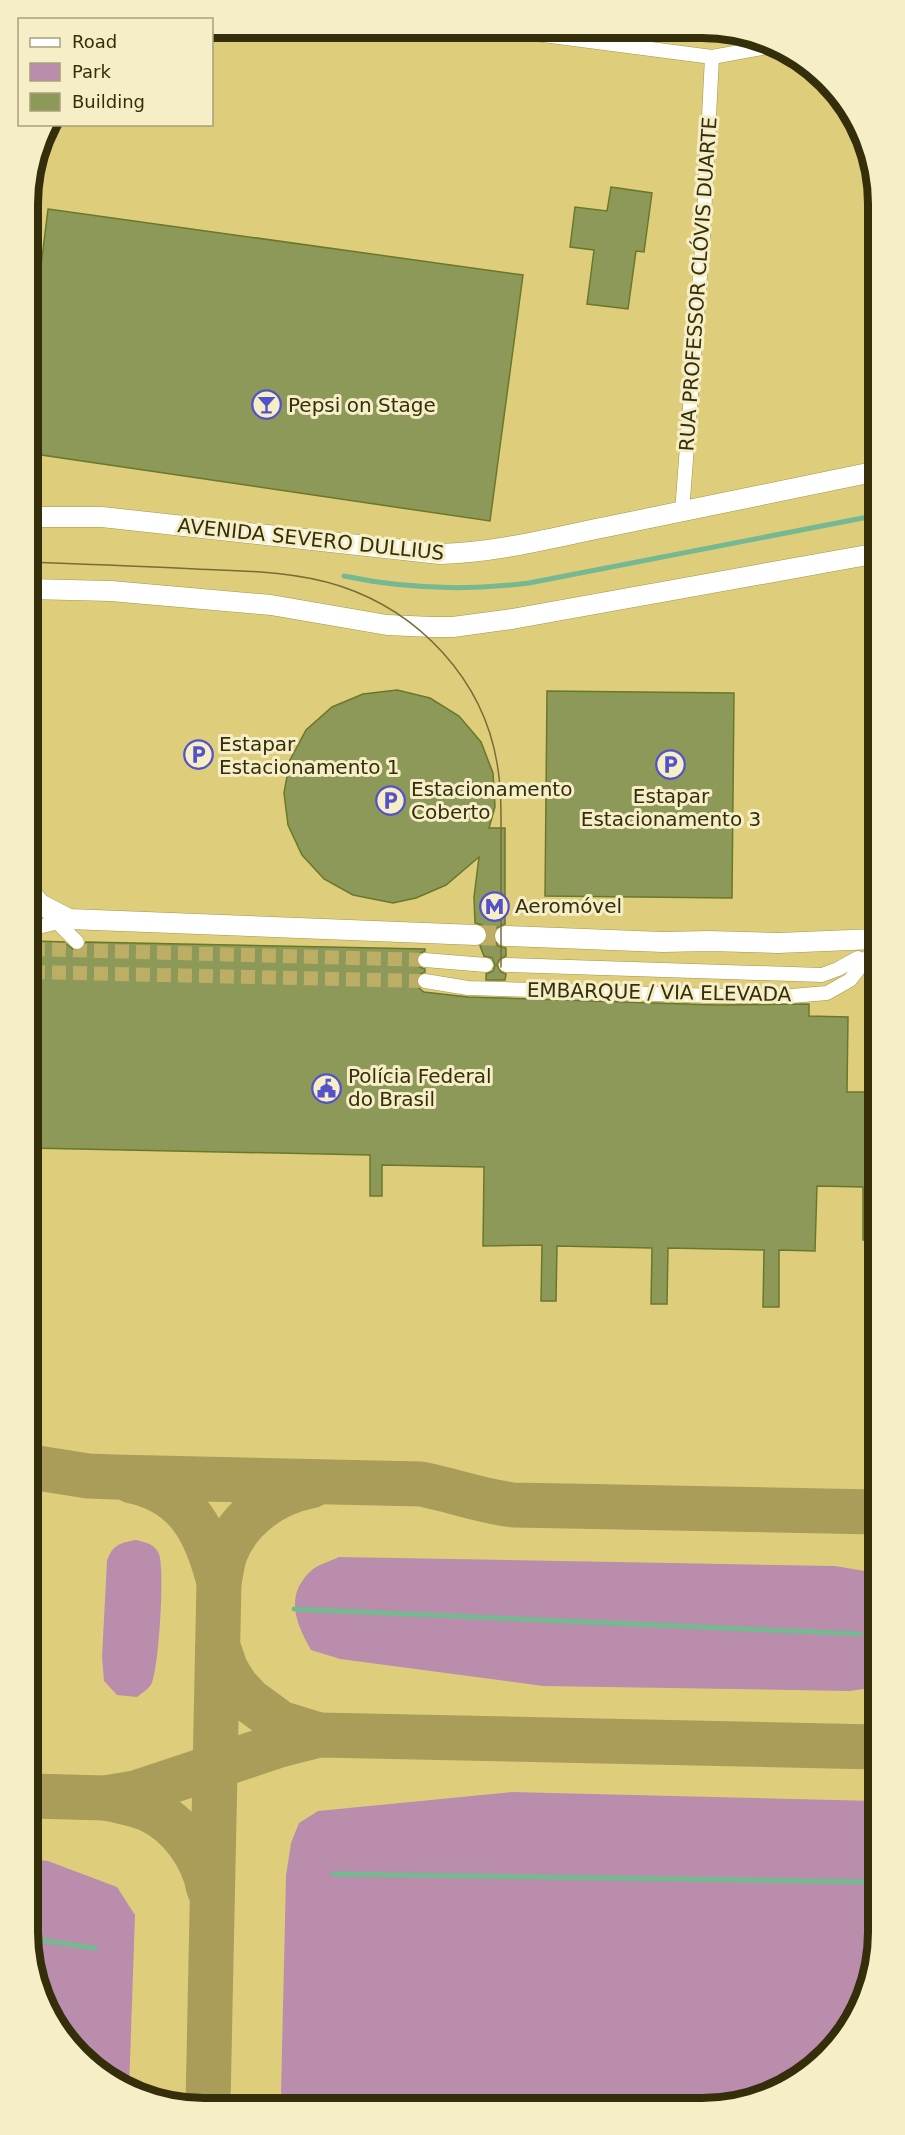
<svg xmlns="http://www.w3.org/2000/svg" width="905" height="2135" font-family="'DejaVu Sans',sans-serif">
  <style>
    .green { fill: #bb8dac }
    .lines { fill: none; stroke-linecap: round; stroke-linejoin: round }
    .stream { stroke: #75b891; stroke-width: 5 }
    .taxiway { stroke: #aa9d5a; stroke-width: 45 }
    .building { fill: #8c9959; stroke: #6b782a; stroke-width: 1.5 }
    .street-tunnel { stroke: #bcae65; stroke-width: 14; stroke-dasharray: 14 7; stroke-linecap: butt }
    .secondary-tunnel { stroke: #bcae65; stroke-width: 20; stroke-dasharray: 20 10; stroke-linecap: butt }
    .street-casing { stroke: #a59543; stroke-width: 15 }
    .secondary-casing { stroke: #a59543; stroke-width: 21 }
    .street { stroke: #fff; stroke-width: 14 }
    .secondary { stroke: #fff; stroke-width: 20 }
    .tram { stroke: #766c37; stroke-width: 1.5 }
    .labels { text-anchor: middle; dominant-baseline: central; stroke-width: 6; stroke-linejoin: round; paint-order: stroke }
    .street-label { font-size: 20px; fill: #342e0b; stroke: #f6eec7 }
    .poi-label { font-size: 20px; fill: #342e0b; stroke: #f6eec7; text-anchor: start }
    .rim { fill: none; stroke: #342e0b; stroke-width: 8 }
  </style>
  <rect width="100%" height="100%" fill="#dece7c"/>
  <g class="green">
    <path d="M136,1540C145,1542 155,1544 159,1554C165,1569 159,1672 151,1685C148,1689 142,1693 137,1697L117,1695L104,1681L102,1657L107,1561C112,1545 120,1543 136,1540Z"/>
    <path d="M339,1557L835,1566L865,1571L877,1584V1682L871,1688L850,1691L543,1686L340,1659L311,1650C295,1622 284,1594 313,1569C320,1564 331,1561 339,1557Z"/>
    <path d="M512,1792L877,1801L878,1943L865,1999L834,2048L790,2084L747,2102L287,2104L281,2093L286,1876L291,1843L299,1823L318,1811Z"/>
    <path d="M33,1859L48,1861L117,1887L135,1915L129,2091L79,2057L33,1977Z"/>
  </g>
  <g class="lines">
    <g class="stream">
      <path d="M344,576C406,589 466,591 529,583L873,516"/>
      <path d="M294,1609L860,1634"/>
      <path d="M333,1874L877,1882"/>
      <path d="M33,1939L95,1948"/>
    </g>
    <g class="taxiway">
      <path d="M31,1467L88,1476L114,1477L421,1484C452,1490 481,1501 513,1505L876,1512"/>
      <path d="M132,1481C188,1493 206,1532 219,1582"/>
      <path d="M218,1647L226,1670L236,1686L250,1701L280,1723L319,1735"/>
      <path d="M32,1796L105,1798L135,1793L280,1745L319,1735L877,1747"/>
      <path d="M105,1798C120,1801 136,1804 150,1810C180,1824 203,1857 209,1889"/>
      <path d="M208,2104L219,1582C221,1573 222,1563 225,1554C239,1517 274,1493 311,1486"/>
    </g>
  </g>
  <g class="building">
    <path d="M611,187L652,193L644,252L636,251L628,309L587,304L594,250L570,247L575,207L607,211Z"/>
    <path d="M48,209L523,275L490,521L28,453V356H30Z"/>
    <path d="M397,690L430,698L459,716L481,742L493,773L495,807L489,828H505V924L495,929L493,936L498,946L506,948V956L499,960L497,965L501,972L506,974L505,980H486V974L493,971L495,965L492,958L484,956L480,946L486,941L487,930L482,925L475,923L474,897L479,857L446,885L416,898L393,903L353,895L324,879L302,855L288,825L284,793L290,760L306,730L332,707L363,694Z"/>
    <path d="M547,691L734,693L732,898L545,896Z"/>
    <path d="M35,941L64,942L75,951L83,949L86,942L425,949V951L418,954L416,960L419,967L425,969V972L418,975L416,980L419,988L424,992L468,997L716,1005L809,1004V1016L848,1017L847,1092H875V1240H863V1187L817,1186L815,1251L779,1250V1307H763L764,1250L668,1248L667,1304H651L652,1248L557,1246L556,1301H541L542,1245L483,1246L484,1167L382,1165V1196H370V1155L30,1148V981L36,979L40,973L38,967L31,963V958L36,956L40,950Z"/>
  </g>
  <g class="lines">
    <g class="street-tunnel">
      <path d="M31,949L425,960"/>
      <path d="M31,972L425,981"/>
    </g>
    <path class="secondary-tunnel" d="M476,935L505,936"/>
    <defs>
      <g id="street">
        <path d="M497,29L712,57L778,45"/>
        <path d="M682,512L703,236L712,57"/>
        <path d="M45,910L77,942"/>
        <path d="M30,929L63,921"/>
        <path d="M30,949H31"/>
        <path d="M425,960L486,965"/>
        <path d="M506,965L822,975L838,969L858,958"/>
        <path d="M30,972H31"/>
        <path d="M425,981L468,988L716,996H791L827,993L850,980L875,948"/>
      </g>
      <g id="secondary">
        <path d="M28,517H102L440,554C495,553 551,538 606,527C695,509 784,491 873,472"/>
        <path d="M29,589L111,591L271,605L387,625L432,627H453L512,619L873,554"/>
        <path d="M30,892L40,904L69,919L476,935"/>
        <path d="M505,936L663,942L708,941L778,943L875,939"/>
      </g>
    </defs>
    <use href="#street" class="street-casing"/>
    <use href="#secondary" class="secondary-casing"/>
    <use href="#street" class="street"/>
    <use href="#secondary" class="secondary"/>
    <path class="tram" d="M29,562C84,564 140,566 196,569C243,571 294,571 340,586C419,612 483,679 497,763C502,791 501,821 501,849C501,888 501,928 501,967"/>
  </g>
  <defs>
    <symbol id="bar-ring" viewBox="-11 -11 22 22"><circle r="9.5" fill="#f6eec7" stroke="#5352c9" stroke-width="1.5"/><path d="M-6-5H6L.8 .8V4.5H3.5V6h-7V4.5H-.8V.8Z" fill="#5352c9"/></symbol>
    <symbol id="parking-ring" viewBox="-11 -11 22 22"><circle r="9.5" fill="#f6eec7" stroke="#5352c9" stroke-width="1.5"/><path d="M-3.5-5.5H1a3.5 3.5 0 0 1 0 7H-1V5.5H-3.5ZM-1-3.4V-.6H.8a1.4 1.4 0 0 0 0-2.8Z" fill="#5352c9"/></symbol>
    <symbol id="metro-ring" viewBox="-11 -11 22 22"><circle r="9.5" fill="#f6eec7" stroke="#5352c9" stroke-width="1.5"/><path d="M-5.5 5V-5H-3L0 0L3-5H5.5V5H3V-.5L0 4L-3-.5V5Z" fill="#5352c9"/></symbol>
    <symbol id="civic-ring" viewBox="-11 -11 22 22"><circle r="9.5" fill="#f6eec7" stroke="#5352c9" stroke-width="1.5"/><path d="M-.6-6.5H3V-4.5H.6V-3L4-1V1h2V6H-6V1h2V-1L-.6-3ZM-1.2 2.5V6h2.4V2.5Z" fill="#5352c9"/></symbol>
  </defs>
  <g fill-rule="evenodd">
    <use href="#bar-ring" x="250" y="388" width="33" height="33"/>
    <use href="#parking-ring" x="182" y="738" width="33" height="33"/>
    <use href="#parking-ring" x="654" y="748" width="33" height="33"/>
    <use href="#parking-ring" x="374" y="784" width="33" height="33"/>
    <use href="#metro-ring" x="478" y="890" width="33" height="33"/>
    <use href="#civic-ring" x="310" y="1072" width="33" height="33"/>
  </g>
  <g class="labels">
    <g class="street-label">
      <text transform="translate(698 284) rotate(-86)">RUA PROFESSOR CLÓVIS DUARTE</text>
      <text transform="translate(311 539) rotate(6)">AVENIDA SEVERO DULLIUS</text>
      <text transform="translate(659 992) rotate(1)">EMBARQUE / VIA ELEVADA</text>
    </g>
    <g class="poi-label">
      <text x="288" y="405">Pepsi on Stage</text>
      <text x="219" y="744">Estapar<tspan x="219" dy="23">Estacionamento 1</tspan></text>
      <text x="411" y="789">Estacionamento<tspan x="411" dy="23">Coberto</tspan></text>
      <text x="671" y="796" text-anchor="middle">Estapar<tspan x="671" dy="23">Estacionamento 3</tspan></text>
      <text x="515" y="906">Aeromóvel</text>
      <text x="348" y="1076">Polícia Federal<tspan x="348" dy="23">do Brasil</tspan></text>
    </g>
  </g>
  <path d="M0 0H905V2135H0ZM204 38H702A166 166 0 0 1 868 204V1932A166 166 0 0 1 702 2098H204A166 166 0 0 1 38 1932V204A166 166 0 0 1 204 38Z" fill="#f6eec7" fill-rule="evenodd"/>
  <path class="rim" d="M204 38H702A166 166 0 0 1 868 204V1932A166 166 0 0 1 702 2098H204A166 166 0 0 1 38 1932V204A166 166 0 0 1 204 38Z"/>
  <rect x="18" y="18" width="195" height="108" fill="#f6eec7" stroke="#a8a17c" stroke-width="1.5"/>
  <rect x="30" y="38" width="30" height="9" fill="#ffffff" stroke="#a8a17c" stroke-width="1.5"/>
  <text x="72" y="48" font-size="18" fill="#342e0b">Road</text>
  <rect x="30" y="63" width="30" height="18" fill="#bb8dac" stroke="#a8a17c" stroke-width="1.5"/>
  <text x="72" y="78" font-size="18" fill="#342e0b">Park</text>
  <rect x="30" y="93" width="30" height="18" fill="#8c9959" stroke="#a8a17c" stroke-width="1.5"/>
  <text x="72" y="108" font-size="18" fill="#342e0b">Building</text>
</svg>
